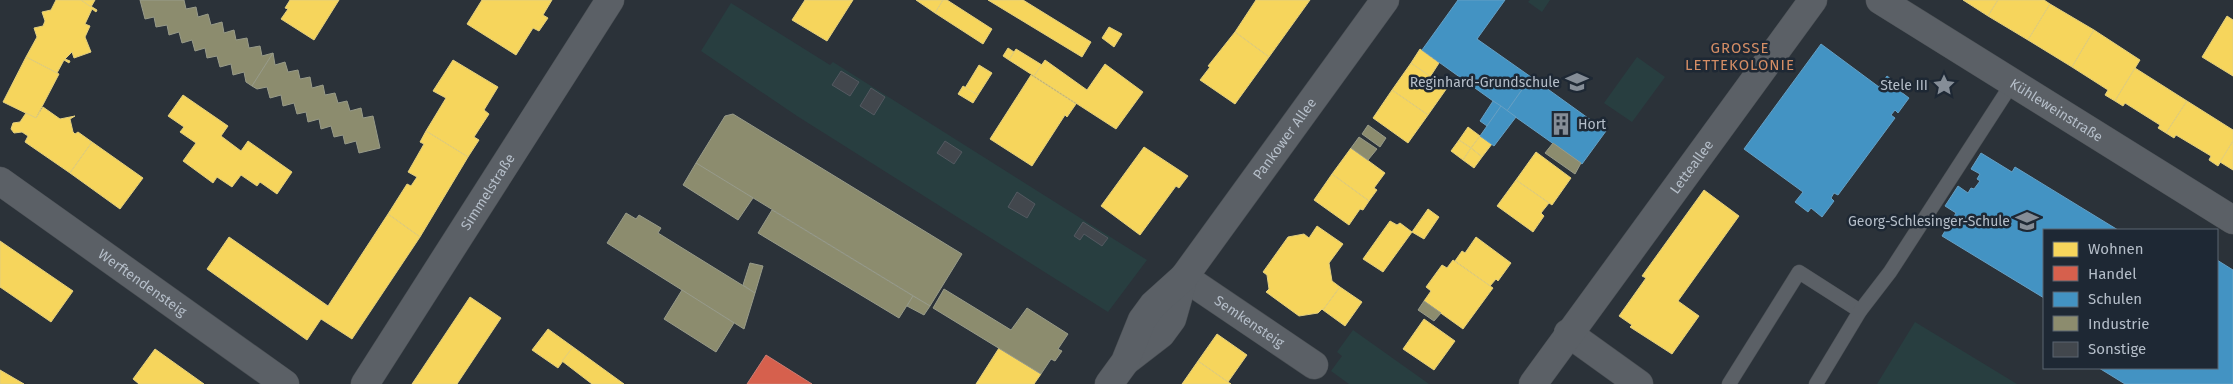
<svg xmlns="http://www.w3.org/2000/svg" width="2233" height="384" font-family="'Fira Sans',sans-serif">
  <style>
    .green { fill: #283e40 }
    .homes { fill: #f6d55c; stroke: #e2ce7d }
    .shops { fill: #d6604d; stroke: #cc7c72 }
    .schools { fill: #4393c3; stroke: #65a0c5 }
    .industry { fill: #8c8c6e; stroke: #989b89 }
    .building { fill: #42474d; stroke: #535961 }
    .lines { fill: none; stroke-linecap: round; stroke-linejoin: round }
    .service-casing { stroke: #494e53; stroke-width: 15 }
    .minor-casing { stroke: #494e53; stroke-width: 29 }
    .tertiary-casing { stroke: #494e53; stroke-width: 29 }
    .service { stroke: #5b6066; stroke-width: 14 }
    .minor { stroke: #5b6066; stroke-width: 28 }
    .tertiary { stroke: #5b6066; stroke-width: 28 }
    .labels { text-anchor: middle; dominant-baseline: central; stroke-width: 5; stroke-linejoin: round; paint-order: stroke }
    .poi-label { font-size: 14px; fill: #b5bec9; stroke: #1e2834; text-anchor: end }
    .street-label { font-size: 14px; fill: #b5bec9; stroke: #1e2834 }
    .neighbourhood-label { font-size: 15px; letter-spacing: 1px; fill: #d48d65; stroke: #1e2834 }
  </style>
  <rect width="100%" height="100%" fill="#2b3239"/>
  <g class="green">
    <path d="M1530,0H1550L1542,12L1528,2Z"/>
    <path d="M731,3L830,65L833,62L1147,260L1108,312L797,116L701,51Z"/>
    <path d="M1637,57L1665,77L1632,122L1604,103Z"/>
    <path d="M1915,322L2017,384H1877Z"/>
    <path d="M1353,330L1429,384H1349L1331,371L1342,356L1337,352Z"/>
  </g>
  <g class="homes">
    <path d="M56,0H81L97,10L96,12L92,9L85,24L90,26L85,37L91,52L74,58L72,52L65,59L70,61L69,63L64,60L57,73L26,57L37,37L34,28L43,26L45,21L42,12L51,10Z"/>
    <path d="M81,0H95L91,7Z"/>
    <path d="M290,0H339L314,40L281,19L288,9L285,8Z"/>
    <path d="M482,0H552L543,15L548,18L539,31L533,28L516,55L467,24Z"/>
    <path d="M805,0H853L827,41L792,20Z"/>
    <path d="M916,0H943L935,13Z"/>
    <path d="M943,0H947L992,29L983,44L935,13Z"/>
    <path d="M988,0H1023L1091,42L1082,57Z"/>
    <path d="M1256,0H1310L1269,57L1235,32Z"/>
    <path d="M1963,0H1998L1988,16Z"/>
    <path d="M1998,0H2044L2050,4L2028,40L1988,16Z"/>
    <path d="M2050,4L2094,30L2072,67L2028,40Z"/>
    <path d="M2227,16L2233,20V76L2202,57Z"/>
    <path d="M1109,27L1122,34L1114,47L1102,38Z"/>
    <path d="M2094,30L2140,60L2115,101L2105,95L2108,90L2072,67Z"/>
    <path d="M1235,32L1269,57L1235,104L1200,80L1210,67L1208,66Z"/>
    <path d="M1008,48L1014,52L1009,60L1003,56Z"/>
    <path d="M1016,49L1042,65L1034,76L1009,60Z"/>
    <path d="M1420,49L1439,63L1430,77L1411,63Z"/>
    <path d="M26,57L59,74L36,118L3,102Z"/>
    <path d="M453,60L498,87L484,110L489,114L474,137L479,140L468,157L426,131L446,98L433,91Z"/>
    <path d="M1045,60L1087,90L1105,64L1143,92L1116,129L1034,76Z"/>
    <path d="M1411,63L1447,88L1428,115L1392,90Z"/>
    <path d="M979,65L992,73L978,95L965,88Z"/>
    <path d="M2135,68L2187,101L2166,133L2158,128L2160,125L2125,103L2123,106L2115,101Z"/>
    <path d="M1031,75L1076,104L1067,117L1065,115L1032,166L990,139Z"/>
    <path d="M963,86L978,95L973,103L958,94Z"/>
    <path d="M1392,90L1428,115L1408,143L1373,118Z"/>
    <path d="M183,95L228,126L221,136L241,151L248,141L292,172L277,194L260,182L257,186L241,175L232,187L217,177L213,183L183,161L196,143L180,132L184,127L168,116Z"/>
    <path d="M2187,101L2233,130V141L2218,166L2209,160L2211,156L2176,135L2174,138L2166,133Z"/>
    <path d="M43,107L60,119L75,116L70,119L73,132L75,134L78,132L92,142L70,173L25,142L28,136L22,132L14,133L11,129L13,123L20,122L26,113L36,118Z"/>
    <path d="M1468,127L1480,136L1471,148L1459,140Z"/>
    <path d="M426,131L468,157L420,237L388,214L407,184L411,186L417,177L408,172L424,144L420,142Z"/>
    <path d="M1480,136L1492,144L1482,157L1471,148Z"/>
    <path d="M1459,140L1471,148L1463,160L1451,151Z"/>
    <path d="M2233,141V170L2220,162Z"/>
    <path d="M92,142L143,178L120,209L70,173Z"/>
    <path d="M1144,147L1188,176L1179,188L1176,186L1140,235L1101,206Z"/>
    <path d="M1351,148L1385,173L1374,188L1377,190L1369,201L1332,174Z"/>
    <path d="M1471,148L1482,157L1474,168L1463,160Z"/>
    <path d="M1536,152L1571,178L1552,205L1516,180Z"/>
    <path d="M1332,174L1369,201L1363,210L1360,209L1349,225L1314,200Z"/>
    <path d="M1516,180L1549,203L1541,213L1544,216L1533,232L1497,206Z"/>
    <path d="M1704,190L1739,216L1678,301L1699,316L1672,354L1630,327L1632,325L1619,316L1646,278L1642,276Z"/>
    <path d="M1428,209L1439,217L1424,239L1412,232Z"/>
    <path d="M388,214L420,237L352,339L321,319L307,340L207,269L229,237L328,306Z"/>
    <path d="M1390,221L1397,225L1400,223L1412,232L1383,272L1363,259Z"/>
    <path d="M1317,226L1343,244L1329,263L1332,281L1340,287L1323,310L1322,309L1318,313L1299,316L1266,292L1269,289L1267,275L1263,272L1288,237L1304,234L1309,238Z"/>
    <path d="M1476,237L1511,263L1498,281L1496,279L1490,286L1455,261L1462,251L1465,253Z"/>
    <path d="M0,241L73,291L51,322L0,287Z"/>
    <path d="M1453,260L1493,288L1463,329L1424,301L1431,291L1426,287L1442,265L1447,268Z"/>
    <path d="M1340,287L1362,302L1345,326L1323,310Z"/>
    <path d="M470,297L501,318L457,384H412Z"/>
    <path d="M1424,319L1455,341L1434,370L1403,349Z"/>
    <path d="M548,329L573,347L558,368L532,350Z"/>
    <path d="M1217,334L1247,355L1228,382L1198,361Z"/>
    <path d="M573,347L624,384H592L562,361Z"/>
    <path d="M999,348L1041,374L1034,384H976Z"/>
    <path d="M155,349L204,384H139L133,379Z"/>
    <path d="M1198,361L1228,382L1231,384H1182Z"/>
    <path d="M0,370L24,384H0Z"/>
  </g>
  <path class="shops" d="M766,355L812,384H747Z"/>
  <g class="schools">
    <path d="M1458,0H1505L1477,39L1531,77L1507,111L1422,50Z"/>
    <path d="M1821,44L1879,87L1887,76L1900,86L1897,89L1909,98L1898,113L1895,110L1891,115L1895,118L1838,195L1834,193L1831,198L1834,201L1822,217L1811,208L1808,212L1795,202L1803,192L1744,149Z"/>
    <path d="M1531,77L1606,131L1582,164L1507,111Z"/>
    <path d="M1493,101L1501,106L1487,126L1480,121Z"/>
    <path d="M1501,106L1516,117L1494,146L1480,136Z"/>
    <path d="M1981,153L2012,172L2015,167L2118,230H2044V298L1942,236L1956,213L1945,206L1958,186L1968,193L1971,188L1974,189L1980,181L1977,179L1980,174L1971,169Z"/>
    <path d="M2217,260L2233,270V384H2125L2099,368H2217Z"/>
  </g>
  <g class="industry">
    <path d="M140,0H184L186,9L196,7L198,17L208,14L211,25L222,22L224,33L234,30L236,40L247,38L249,48L260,46L262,56L273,53L252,86L246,82L244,72L233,75L231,64L220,67L217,56L207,58L205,48L195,51L192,40L182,43L179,32L169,35L167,25L156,27L154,17L145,19Z"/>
    <path d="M273,53L275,65L285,62L288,72L298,70L300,79L310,77L312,88L323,85L325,95L335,93L338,103L347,101L350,111L361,108L363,118L373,116L380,148L359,153L356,141L345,144L343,135L334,137L331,126L321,129L319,119L308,122L306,112L297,114L294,103L283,106L281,95L270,98L267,87L257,89L252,86Z"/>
    <path d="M733,114L962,254L930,306L696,163L725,116Z"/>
    <path d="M1368,125L1386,138L1380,147L1362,134Z"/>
    <path d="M1359,137L1377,149L1368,160L1351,148Z"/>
    <path d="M1553,143L1581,163L1575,174L1545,153Z"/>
    <path d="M696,163L753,198L738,220L683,185Z"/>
    <path d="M772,210L913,296L899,318L758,233Z"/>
    <path d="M626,213L636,219L639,215L661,228L658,233L755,293L744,329L607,243Z"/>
    <path d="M750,263L763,266L755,293L743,285Z"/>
    <path d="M944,289L1011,330L1027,308L1068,334L1058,349L1062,351L1055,361L1051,359L1041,374L933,308Z"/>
    <path d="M682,290L734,323L716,352L664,319Z"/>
    <path d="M913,296L930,306L924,315L907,306Z"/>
    <path d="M1424,301L1441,313L1434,321L1418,310Z"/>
  </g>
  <g class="building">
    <path d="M841,71L859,82L850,96L832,85Z"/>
    <path d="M871,88L885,97L874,115L860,106Z"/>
    <path d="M945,141L962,152L954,164L937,153Z"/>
    <path d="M1017,192L1035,204L1027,218L1008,207Z"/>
    <path d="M1083,222L1108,238L1102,246L1084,234L1080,240L1074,236Z"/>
  </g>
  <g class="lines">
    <defs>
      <g id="service">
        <path d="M1729,384L1799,272L1860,311"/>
        <path d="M1816,384L1860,311L1890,272L2013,82"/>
      </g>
      <g id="minor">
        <path id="s1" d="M1880,0L2233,220"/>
        <path id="s2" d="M0,181L285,384"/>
        <path id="s3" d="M1184,277L1314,365"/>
        <path d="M1568,333L1639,384"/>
        <path id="s4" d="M365,384L610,0"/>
        <path id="s5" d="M1533,384L1813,0"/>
      </g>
      <g id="tertiary">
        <path d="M1126,361L1161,334L1172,319L1184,277"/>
        <path id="s6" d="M1109,384L1125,362L1142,320L1153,305L1184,277L1385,0"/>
      </g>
    </defs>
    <use href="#service" class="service-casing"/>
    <use href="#minor" class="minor-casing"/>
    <use href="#tertiary" class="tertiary-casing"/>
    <use href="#service" class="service"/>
    <use href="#minor" class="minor"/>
    <use href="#tertiary" class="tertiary"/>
  </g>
  <defs>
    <symbol id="school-bare" viewBox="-9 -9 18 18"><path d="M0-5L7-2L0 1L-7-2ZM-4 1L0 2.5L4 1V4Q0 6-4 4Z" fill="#858d97" stroke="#1e2834" stroke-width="2.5" paint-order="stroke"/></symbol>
    <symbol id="sight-bare" viewBox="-9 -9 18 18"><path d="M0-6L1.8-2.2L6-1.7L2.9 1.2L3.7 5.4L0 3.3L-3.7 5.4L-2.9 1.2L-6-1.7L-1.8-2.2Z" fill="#858d97" stroke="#1e2834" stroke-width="2.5" paint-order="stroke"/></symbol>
    <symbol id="building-bare" viewBox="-9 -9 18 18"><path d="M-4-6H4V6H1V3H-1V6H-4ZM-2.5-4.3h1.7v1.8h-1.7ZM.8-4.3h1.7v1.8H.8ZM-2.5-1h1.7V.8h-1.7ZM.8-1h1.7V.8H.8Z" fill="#858d97" stroke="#1e2834" stroke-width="2.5" paint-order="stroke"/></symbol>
  </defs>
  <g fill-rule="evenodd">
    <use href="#school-bare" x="1561" y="66" width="32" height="32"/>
    <use href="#sight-bare" x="1928" y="69" width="32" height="32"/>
    <use href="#building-bare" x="1545" y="108" width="32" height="32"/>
    <use href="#school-bare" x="2011" y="205" width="32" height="32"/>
  </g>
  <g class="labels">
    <g class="poi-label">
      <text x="1560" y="82">Reginhard-Grundschule</text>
      <text x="1928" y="85">Stele III</text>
      <text x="1578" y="124" text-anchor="start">Hort</text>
      <text x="2010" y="221">Georg-Schlesinger-Schule</text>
    </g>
    <g class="street-label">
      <text stroke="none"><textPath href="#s1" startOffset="208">Kühleweinstraße</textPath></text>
      <text stroke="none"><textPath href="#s6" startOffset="304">Pankower Allee</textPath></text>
      <text stroke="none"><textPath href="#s5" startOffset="269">Letteallee</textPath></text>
      <text stroke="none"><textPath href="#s4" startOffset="228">Simmelstraße</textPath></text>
      <text stroke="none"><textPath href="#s2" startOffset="175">Werftendensteig</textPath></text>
      <text stroke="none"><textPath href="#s3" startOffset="79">Semkensteig</textPath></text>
    </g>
    <g class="neighbourhood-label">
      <text x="1740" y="48">GROSSE<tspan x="1740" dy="17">LETTEKOLONIE</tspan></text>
    </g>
  </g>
  <rect x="2043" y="229" width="175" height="140" fill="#1e2834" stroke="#5a6470"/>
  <rect x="2053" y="242" width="25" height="15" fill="#f6d55c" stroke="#5a6470"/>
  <text x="2088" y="254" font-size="15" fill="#b5bec9">Wohnen</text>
  <rect x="2053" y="266" width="25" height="15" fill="#d6604d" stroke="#5a6470"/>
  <text x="2088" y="279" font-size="15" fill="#b5bec9">Handel</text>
  <rect x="2053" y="292" width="25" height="15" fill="#4393c3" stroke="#5a6470"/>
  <text x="2088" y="304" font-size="15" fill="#b5bec9">Schulen</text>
  <rect x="2053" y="316" width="25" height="15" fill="#8c8c6e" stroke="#5a6470"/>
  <text x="2088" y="329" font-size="15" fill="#b5bec9">Industrie</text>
  <rect x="2053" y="342" width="25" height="15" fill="#42474d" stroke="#5a6470"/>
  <text x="2088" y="354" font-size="15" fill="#b5bec9">Sonstige</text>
</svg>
